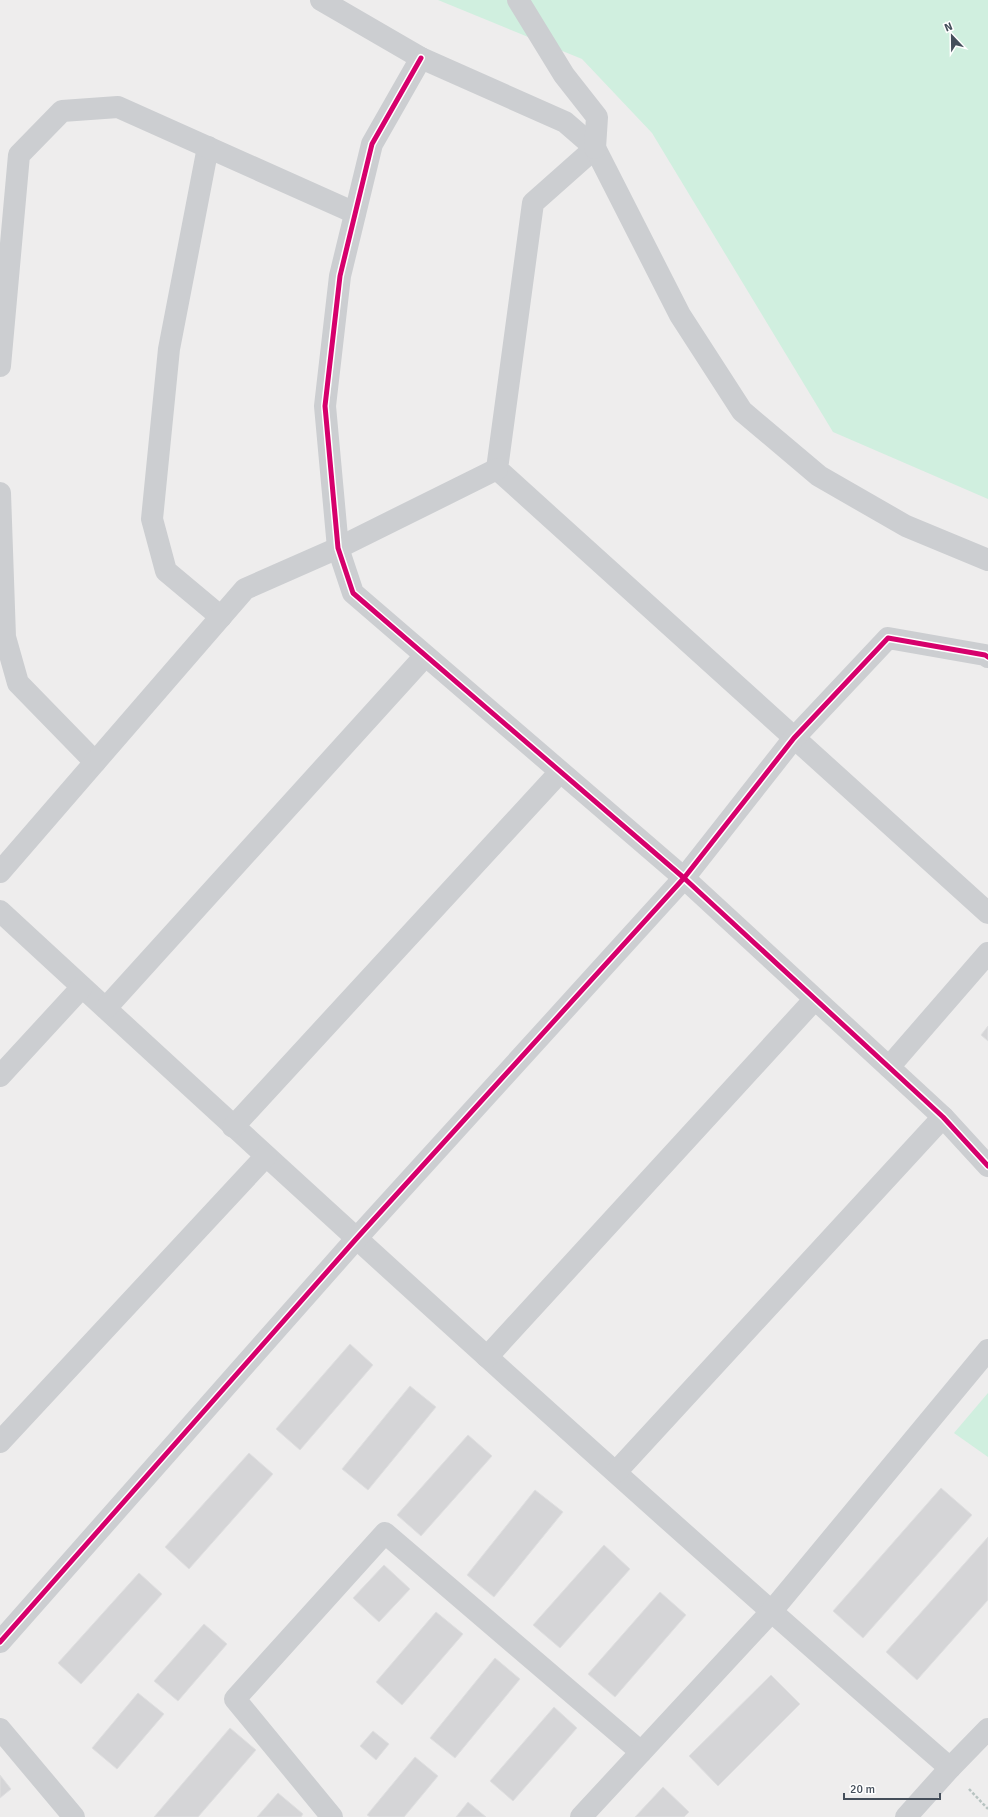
<svg xmlns="http://www.w3.org/2000/svg" width="988" height="1817" font-family="Signika,sans-serif">
  <style>
    .green { fill: #d0efdf }
    .building { fill: #d5d5d7; stroke: #dfdfe0 }
    .lines { fill: none; stroke-linecap: round; stroke-linejoin: round }
    .path { stroke: #b7c3c1; stroke-width: 2.5; stroke-dasharray: 3 2; stroke-linecap: butt }
    .minor { stroke: #ccced1; stroke-width: 22 }
    .tertiary { stroke: #ccced1; stroke-width: 22 }
    .cycleway-casing { stroke: #fff; stroke-width: 8 }
    .cycleway { stroke: #d6006c; stroke-width: 5 }
  </style>
  <rect width="100%" height="100%" fill="#eeeded"/>
  <g class="green">
    <path d="M438,0H988V499L833,432L652,133L582,59Z"/>
    <path d="M988,1393V1457L954,1433Z"/>
  </g>
  <g class="building">
    <path d="M988,1026V1041L981,1035Z"/>
    <path d="M350,1344L373,1365L300,1450L276,1429Z"/>
    <path d="M410,1386L436,1407L368,1490L342,1469Z"/>
    <path d="M468,1435L492,1456L421,1536L397,1515Z"/>
    <path d="M249,1453L273,1474L189,1569L165,1547Z"/>
    <path d="M941,1488L972,1515L863,1638L833,1611Z"/>
    <path d="M535,1490L563,1512L494,1597L467,1575Z"/>
    <path d="M988,1537V1600L917,1680L886,1652Z"/>
    <path d="M604,1545L630,1569L560,1648L533,1625Z"/>
    <path d="M384,1565L410,1589L379,1622L353,1598Z"/>
    <path d="M139,1573L162,1594L81,1684L58,1663Z"/>
    <path d="M660,1592L686,1615L615,1697L588,1674Z"/>
    <path d="M436,1612L463,1634L402,1705L376,1682Z"/>
    <path d="M204,1624L227,1644L178,1701L154,1681Z"/>
    <path d="M495,1658L520,1679L455,1758L430,1738Z"/>
    <path d="M771,1675L800,1704L718,1786L689,1756Z"/>
    <path d="M138,1693L164,1714L117,1769L92,1748Z"/>
    <path d="M554,1707L577,1728L513,1801L490,1781Z"/>
    <path d="M230,1728L256,1750L198,1817H154Z"/>
    <path d="M373,1731L389,1744L376,1760L360,1746Z"/>
    <path d="M415,1757L438,1776L404,1817H370L367,1815Z"/>
    <path d="M0,1775L11,1789L0,1798Z"/>
    <path d="M663,1787L689,1812L684,1817H635Z"/>
    <path d="M278,1793L303,1814L301,1817H257Z"/>
    <path d="M468,1802L486,1817H456Z"/>
  </g>
  <g class="lines">
    <path class="path" d="M969,1789L988,1809"/>
    <g class="minor">
      <path d="M421,58L372,144L340,276L325,406L338,548L353,593L684,878L943,1117L988,1166"/>
      <path d="M208,147L169,349L152,519L166,571L221,617"/>
      <path d="M595,148L533,203L497,469L988,913"/>
      <path d="M0,366L19,155L62,111L118,107L355,213"/>
      <path d="M0,493L5,637L18,683L95,762"/>
      <path d="M0,872L245,589L338,548L497,469"/>
      <path d="M0,911C313,1200 628,1488 950,1768"/>
      <path d="M106,1008L425,656"/>
      <path d="M889,1067L988,953"/>
      <path d="M0,1076L82,987"/>
      <path d="M233,1127L560,772"/>
      <path d="M487,1357L815,999"/>
      <path d="M0,1442L266,1156"/>
      <path d="M616,1472L943,1117"/>
      <path d="M0,1642L356,1239L684,878L794,738L888,638L985,655L988,657"/>
      <path d="M0,1729L74,1817"/>
      <path d="M332,1817L235,1699L385,1533L641,1752"/>
      <path d="M581,1817L771,1612L988,1350"/>
    </g>
    <g class="tertiary">
      <path d="M321,0L421,58L565,122L595,148L680,315L742,411L819,476L906,526L988,560"/>
      <path d="M518,0L564,75L597,117L595,148"/>
      <path d="M906,1817L950,1768L988,1729"/>
    </g>
    <defs>
      <g id="cycleway">
        <path d="M421,58L372,144L340,276L325,406L338,548L353,593L684,878L943,1117L988,1166"/>
        <path d="M0,1642L356,1239L684,878L794,738L888,638L985,655L988,657"/>
      </g>
    </defs>
    <use href="#cycleway" class="cycleway-casing"/>
    <use href="#cycleway" class="cycleway"/>
  </g>
  <g transform="translate(952 36) rotate(338)" stroke="#ffffff" stroke-width="3" paint-order="stroke">
  <path d="M0-3L7 15L0 10L-7 15Z" fill="#444e5a"/>
  <text y="-6" font-size="11" font-weight="bold" text-anchor="middle" fill="#444e5a">N</text>
  </g>
  <path d="M844 1793v6h96v-6" fill="none" stroke="#444e5a" stroke-width="2"/>
  <text x="850" y="1793" font-size="12" fill="#444e5a" stroke="#ffffff" stroke-width="3" paint-order="stroke">20 m</text>
</svg>
